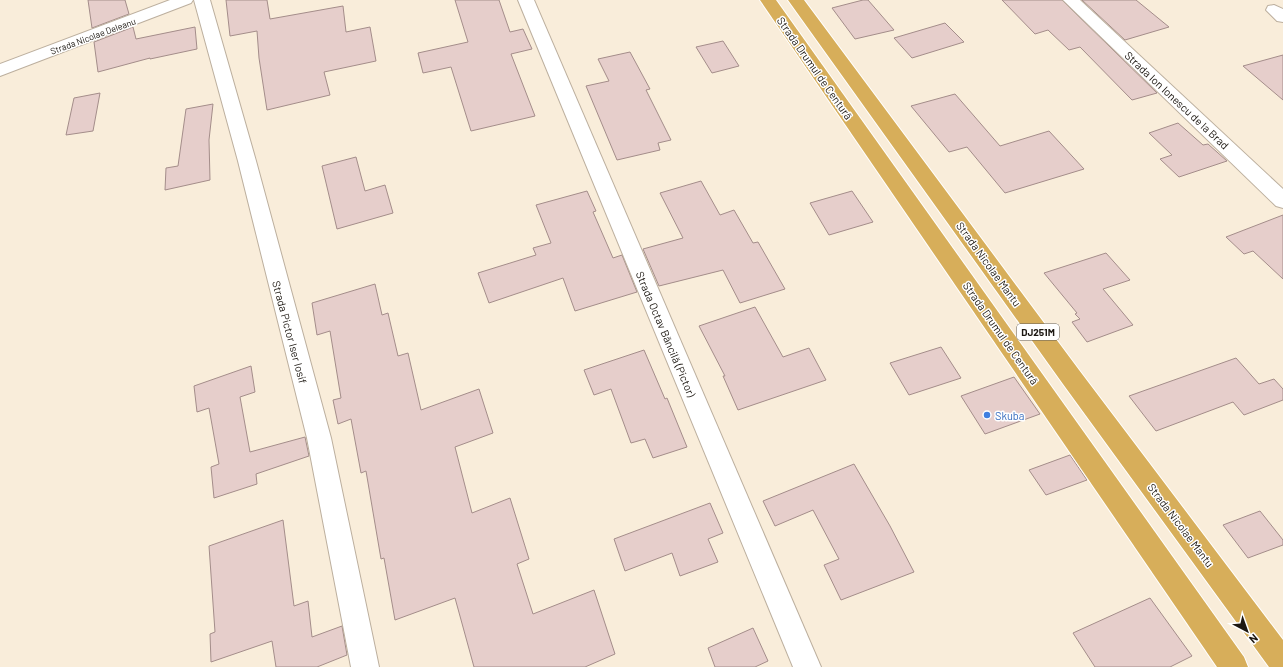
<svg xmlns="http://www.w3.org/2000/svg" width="1283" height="667" font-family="Barlow,sans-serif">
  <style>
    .building { fill: #e6cecb; stroke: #a48d8a }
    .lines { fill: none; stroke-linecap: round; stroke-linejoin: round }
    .minor-casing { stroke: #bcaf9e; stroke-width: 2 }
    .highway-casing { stroke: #fff; stroke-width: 2 }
    .minor { fill: #fff; fill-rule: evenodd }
    .highway { fill: #d7ae5a; fill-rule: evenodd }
    .shop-dot { fill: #3f7fe0; stroke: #fff; stroke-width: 1.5 }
    .labels { text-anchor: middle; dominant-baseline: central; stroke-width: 3; stroke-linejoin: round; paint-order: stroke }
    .far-street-label { font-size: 9px; fill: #1c1711; stroke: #fff }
    .shield { fill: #fff; stroke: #605d58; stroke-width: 1 }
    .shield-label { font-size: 10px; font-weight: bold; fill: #1c1711 }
    .street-label { font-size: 11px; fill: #1c1711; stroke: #fff }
    .shop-label { font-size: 11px; fill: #366cbe; stroke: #fff; text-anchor: start }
  </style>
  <rect width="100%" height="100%" fill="#f9edda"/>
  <g class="building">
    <path d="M88,0H125L129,14L92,28Z"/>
    <path d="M226,0H267L270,19L343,6L346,32L370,27L376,61L324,72L330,95L267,110L259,58L257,31L230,36Z"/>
    <path d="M455,0H499L510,32L523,29L532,49L511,54L535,116L471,131L451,67L423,73L418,53L468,42Z"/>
    <path d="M863,0H868L894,30L855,39L832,8Z"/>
    <path d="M1002,0H1062L1157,93L1132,100L1080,47L1069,50L1048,30L1035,34Z"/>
    <path d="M1082,0H1136L1169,27L1125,40Z"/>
    <path d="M945,23L964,42L912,58L894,38Z"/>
    <path d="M133,27L136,39L195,27L197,49L150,59V58L98,72L94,42Z"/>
    <path d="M723,41L739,66L712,73L696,47Z"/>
    <path d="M630,52L650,89L646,90L671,140L658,143L660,150L617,160L586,86L609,81L598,59Z"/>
    <path d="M1283,55V100L1243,66Z"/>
    <path d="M100,93L93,131L66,135L74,98Z"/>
    <path d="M955,94L1000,146L1049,131L1084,169L1005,193L967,147L949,152L911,106Z"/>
    <path d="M213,104L209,140L210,180L165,190L166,168L178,166L186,109Z"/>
    <path d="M1178,123L1203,145L1208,144L1227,161L1179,177L1160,159L1172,155L1149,133Z"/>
    <path d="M356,157L365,191L385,185L393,213L337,229L322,166Z"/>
    <path d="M701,181L720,215L734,210L753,243L758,242L785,289L740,303L723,270L659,286L643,249L683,238L660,193Z"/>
    <path d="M587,191L596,211L593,212L613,258L622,255L637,292L575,311L563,278L489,303L478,273L536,255L533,248L551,243L536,205Z"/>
    <path d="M852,191L873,222L829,235L810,203Z"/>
    <path d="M1283,215V279L1253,251L1244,254L1226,237Z"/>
    <path d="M1106,253L1130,280L1103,289L1133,325L1087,342L1072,322L1080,319L1075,314L1077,313L1044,273Z"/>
    <path d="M375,284L382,315L388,313L398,356L408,353L421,410L479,389L493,433L455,447L472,513L510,498L529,559L517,564L533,614L594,590L615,654L585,667H474L455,598L395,620L384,558L381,559L366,471L361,473L351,419L338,424L333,400L341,398L330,331L317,335L312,303Z"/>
    <path d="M755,307L783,357L809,348L826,380L738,410L723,376H725L699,326Z"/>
    <path d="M941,347L961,378L909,395L890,363Z"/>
    <path d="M644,350L665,399L667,398L687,447L653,458L645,439L631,443L611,389L594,395L584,370Z"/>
    <path d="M1236,358L1259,384L1274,379L1283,389V400L1244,415L1233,402L1156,431L1129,396Z"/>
    <path d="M251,366L255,392L240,397L250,452L305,437L309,456L256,474L257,484L214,498L211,467L219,464L209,408L197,412L194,386Z"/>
    <path d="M1014,377L1040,414L985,434L961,396Z"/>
    <path d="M1070,455L1087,480L1046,495L1029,470Z"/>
    <path d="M854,464L890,526L914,572L841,600L824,565L839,559L813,510L775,526L763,501Z"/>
    <path d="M710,503L723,533L708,539L718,562L680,576L672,553L625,571L614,539Z"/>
    <path d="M1260,511L1283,540V545L1248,558L1223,525Z"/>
    <path d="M283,520L294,606L308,601L312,637L342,626L347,655L317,667H276L272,641L211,662L210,634L215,632L209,546Z"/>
    <path d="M1150,598L1192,656L1170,667H1095L1073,633Z"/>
    <path d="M753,628L768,661L755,667H715L708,648Z"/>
  </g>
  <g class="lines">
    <defs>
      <g id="minor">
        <path d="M170,0H193L191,3L0,76V64Z"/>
        <path d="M194,0H210L256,161L331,438L379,667H351L307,438L238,161Z"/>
        <path d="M518,0H534L821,667H793Z"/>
        <path d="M1063,0H1080L1283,189V208L1276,206Z"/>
        <path d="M1274,5L1283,9V22L1277,21L1266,10L1268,6Z"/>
      </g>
      <g id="highway">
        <path d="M760,0H776L1244,657L1248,667H1217Z"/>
        <path d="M788,0H804L1079,370L1283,640V667H1269L1063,384Z"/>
      </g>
    </defs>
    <use href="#minor" class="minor-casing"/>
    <use href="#highway" class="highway-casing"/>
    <use href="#minor" class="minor"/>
    <use href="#highway" class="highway"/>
  </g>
  <circle class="shop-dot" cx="987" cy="415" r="4"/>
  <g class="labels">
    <g class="far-street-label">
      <text transform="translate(93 36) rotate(-20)">Strada Nicolae Deleanu</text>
    </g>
    <rect class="shield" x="1017" y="324" width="42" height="16" rx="3"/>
    <g class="shield-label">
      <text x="1038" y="332">DJ251M</text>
    </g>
    <g class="street-label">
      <text transform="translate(815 68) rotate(55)">Strada Drumul de Centură</text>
      <text transform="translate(1177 100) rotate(43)">Strada Ion Ionescu de la Brad</text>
      <text transform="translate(989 264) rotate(54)">Strada Nicolae Mantu</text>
      <text transform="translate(290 332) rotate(75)">Strada Pictor Iser Iosif</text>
      <text transform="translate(1001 333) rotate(55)">Strada Drumul de Centură</text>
      <text transform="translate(666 334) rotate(67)">Strada Octav Băncilă (Pictor)</text>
      <text transform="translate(1181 525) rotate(53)">Strada Nicolae Mantu</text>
    </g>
    <g class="shop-label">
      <text x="995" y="415">Skuba</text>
    </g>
  </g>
  <g transform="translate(1247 631) rotate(139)" stroke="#ffffff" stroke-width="3" paint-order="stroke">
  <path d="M0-3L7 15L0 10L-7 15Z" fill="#1c1711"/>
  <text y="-6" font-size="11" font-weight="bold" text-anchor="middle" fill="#1c1711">N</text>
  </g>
</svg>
